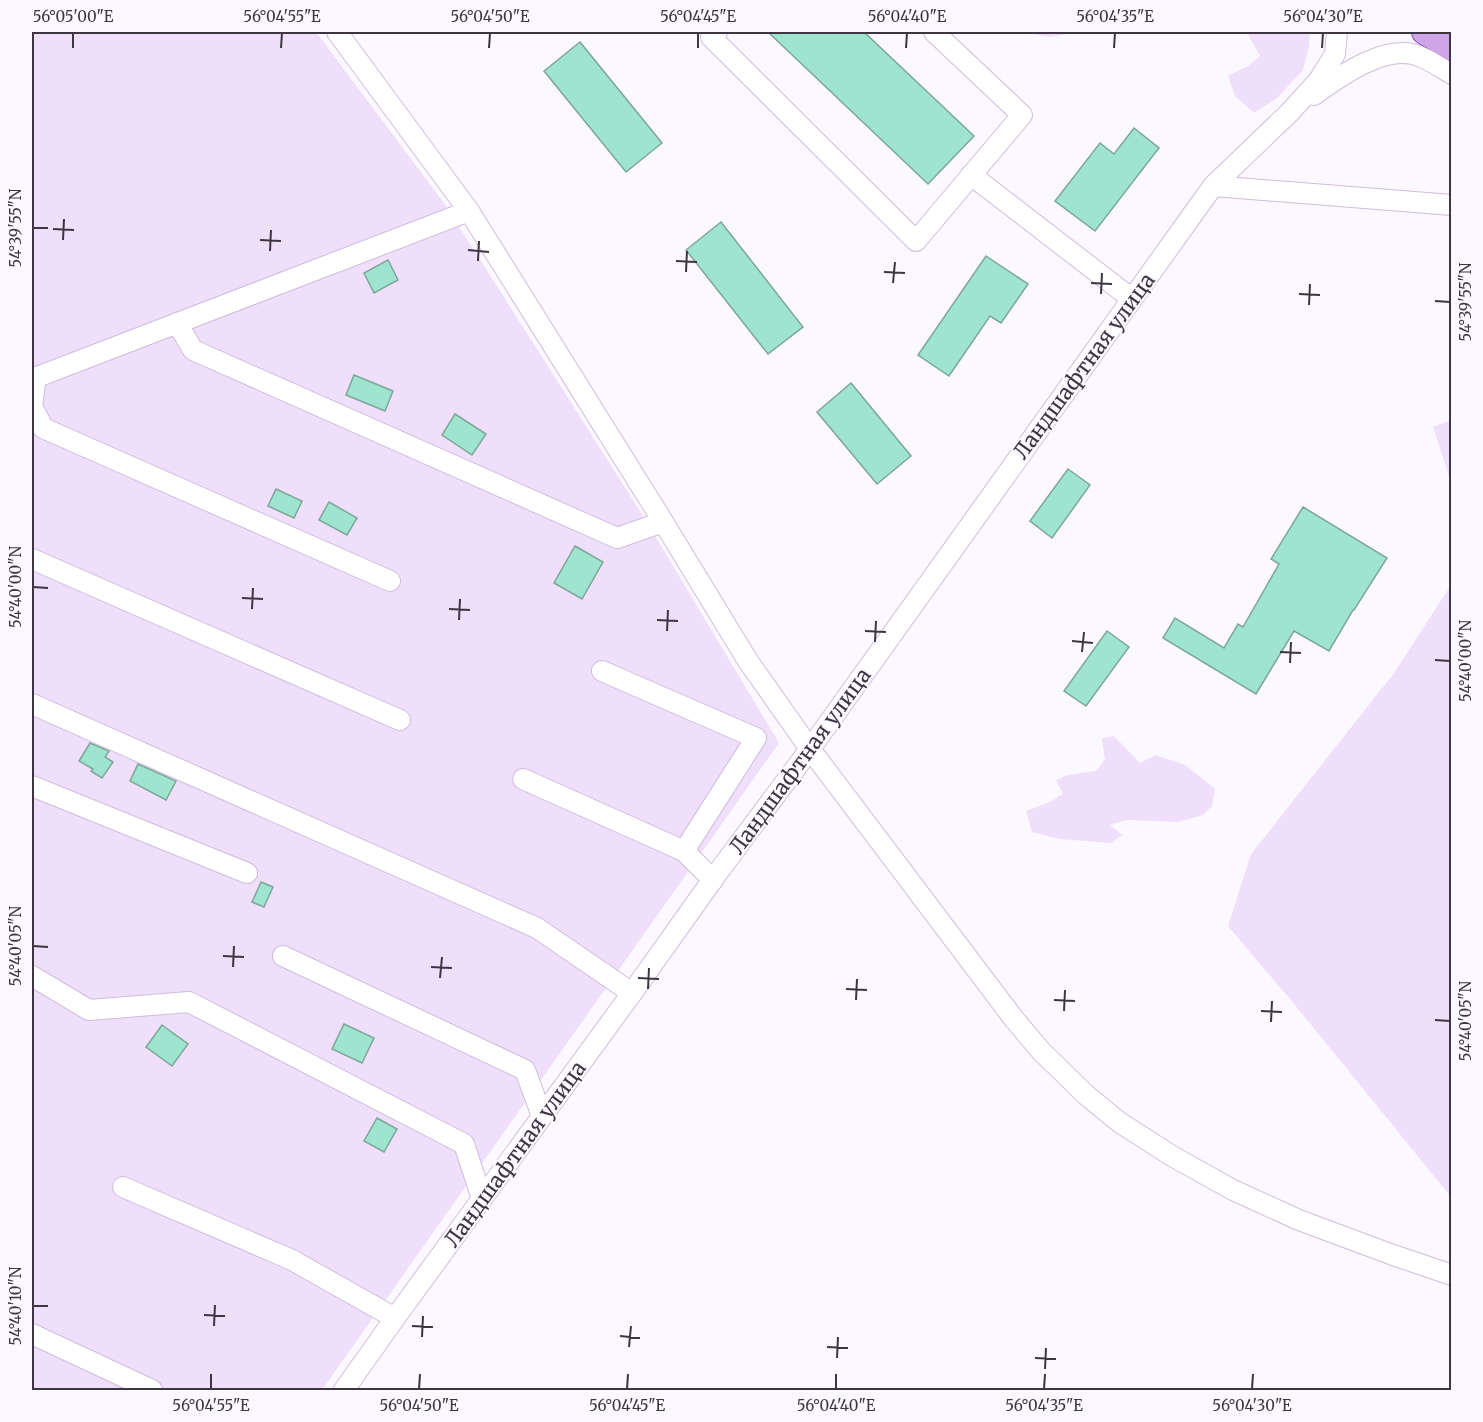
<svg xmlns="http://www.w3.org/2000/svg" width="1483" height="1422" font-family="Merriweather,serif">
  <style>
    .green { fill: #efdffb }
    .building { fill: #9ee4cf; stroke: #7ea699; stroke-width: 1.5 }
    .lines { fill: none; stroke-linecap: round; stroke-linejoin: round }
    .minor-casing { stroke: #cfbddc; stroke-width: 22 }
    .major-casing { stroke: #8856a5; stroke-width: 26 }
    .minor { stroke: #fff; stroke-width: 20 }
    .major { stroke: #d0a4e9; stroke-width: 24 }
    .ticks { fill: none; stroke: #3d3642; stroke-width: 2 }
    .labels { text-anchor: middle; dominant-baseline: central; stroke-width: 4.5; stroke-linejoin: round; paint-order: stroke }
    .street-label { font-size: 21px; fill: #3d3642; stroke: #fcf8ff }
    .neatline { fill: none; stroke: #3d3642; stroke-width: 2 }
    .ticks-label { font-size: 15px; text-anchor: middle; fill: #3d3642 }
  </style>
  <rect width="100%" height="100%" fill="#fcf8ff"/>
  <g class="green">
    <path d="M32,32H316L444,203L645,519L779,743L322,1390H32Z"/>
    <path d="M1025,32H1079L1050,37L1027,33Z"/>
    <path d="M1247,32H1310L1309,46L1303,70L1277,98L1254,113L1235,96L1228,76L1248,66L1260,56Z"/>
    <path d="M1451,420H1452L1451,490L1448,473L1433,427Z"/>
    <path d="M1451,585V1197L1295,1005L1228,926L1251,854L1394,673Z"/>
    <path d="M1114,736L1140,763L1156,755L1185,765L1215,789L1212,806L1203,815L1179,822L1126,820L1110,825L1122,835L1111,843L1059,839L1032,832L1026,811L1050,802L1063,794L1056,780L1067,775L1096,771L1105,760L1102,738Z"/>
  </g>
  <g class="building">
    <path d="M768,32H864L974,136L928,184Z"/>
    <path d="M580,42L662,143L626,172L544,71Z"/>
    <path d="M1134,128L1159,148L1095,231L1055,201L1100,143L1114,154Z"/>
    <path d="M721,222L803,327L768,354L686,250Z"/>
    <path d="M986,256L1028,284L1001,323L990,316L949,376L918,355Z"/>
    <path d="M388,260L398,280L374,293L364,273Z"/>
    <path d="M354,375L393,391L385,411L346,395Z"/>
    <path d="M851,383L911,456L877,484L817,412Z"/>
    <path d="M455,414L486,434L472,455L442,435Z"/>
    <path d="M1068,469L1090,485L1052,538L1030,521Z"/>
    <path d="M276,489L302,501L294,518L268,506Z"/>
    <path d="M329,502L357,518L347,535L319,520Z"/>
    <path d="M1303,507L1387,558L1354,610H1353L1329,651L1294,631L1256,694L1163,638L1175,618L1224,648L1238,624L1243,627L1279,564L1271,559Z"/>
    <path d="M575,546L603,562L582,599L554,583Z"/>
    <path d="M1107,631L1129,647L1086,706L1064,691Z"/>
    <path d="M90,743L109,751L105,757L113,762L102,778L91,771L93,769L79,761Z"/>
    <path d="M138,764L176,781L166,800L130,781Z"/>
    <path d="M261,882L273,887L264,907L252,902Z"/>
    <path d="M344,1024L374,1038L362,1063L332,1049Z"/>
    <path d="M162,1025L188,1044L172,1066L146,1047Z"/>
    <path d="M377,1118L397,1129L384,1152L364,1141Z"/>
  </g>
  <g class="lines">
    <defs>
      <g id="minor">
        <path d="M337,32L469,211L659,515L748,661L810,749L1014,1019L1041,1051L1085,1094L1119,1122L1172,1156L1233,1190L1299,1220L1393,1255L1452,1275"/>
        <path d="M717,32L711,37L916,241L1022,115L934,32"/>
        <path d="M1314,95C1340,76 1386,43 1419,56C1430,60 1441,68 1452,74"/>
        <path d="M971,175L1132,299"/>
        <path d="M1213,186L1452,205"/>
        <path d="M177,323L193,350L617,538L663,522"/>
        <path d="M36,377L32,406L43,428L390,581"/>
        <path d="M32,379L469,211"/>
        <path d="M32,559L400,720"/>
        <path d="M602,671L756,738L684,851"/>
        <path d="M32,704L537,928L632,993"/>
        <path d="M523,779L684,851L713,880"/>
        <path d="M32,786L247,873"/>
        <path d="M283,956L525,1070L542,1116"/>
        <path d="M32,976L89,1010L189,1002L464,1144L482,1199"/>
        <path d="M123,1187L292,1260L395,1318"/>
        <path d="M32,1334L152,1390"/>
        <path d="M344,1390L395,1318L632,993L716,875L810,749L1213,186L1290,112L1319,80L1335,54L1337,32"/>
      </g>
      <path id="major" d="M1424,32L1452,49"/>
    </defs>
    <use href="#minor" class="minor-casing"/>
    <use href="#major" class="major-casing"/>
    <use href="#minor" class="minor"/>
    <use href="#major" class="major"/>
  </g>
  <path class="ticks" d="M73,48V33M281,48L282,33M489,48L490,33M698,48V33M906,48L907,33M1114,48L1115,33M1322,48L1323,33M33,228H48M53,229L74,230M63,240L64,219M260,240L281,241M468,250L489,252M270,251L271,230M478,261L479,241M676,261L697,262M686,272L687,251M884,272L905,273M893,283L895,262M1091,283L1112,284M1101,294L1102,273M1299,294L1320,295M1435,301L1450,302M1309,305L1310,284M33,587L48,588M242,598L263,599M252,609L253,588M449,609L470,610M459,620L460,599M657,620L678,621M667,631L668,610M865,631L886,632M1072,641L1093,643M875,642L876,621M1082,652L1084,632M1280,652L1301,653M1435,660L1450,661M1290,663L1291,642M33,946L48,947M223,956L244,957M233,967L234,946M431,967L452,968M440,978L442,957M638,978L659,979M648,989L649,968M846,989L867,990M856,1000L857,979M1054,1000L1075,1001M1064,1011L1065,990M1261,1011L1282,1012M1435,1020L1450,1021M1271,1022L1272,1001M33,1306H48M204,1315L225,1316M214,1326L215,1305M412,1326L433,1327M620,1336L640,1338M422,1337L423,1316M629,1347L631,1326M827,1347L848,1348M837,1358L838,1337M1035,1358L1056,1359M1045,1369L1046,1348M211,1389V1374M419,1389L420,1374M627,1389L628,1374M836,1389V1374M1044,1389L1045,1374M1252,1389L1253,1374"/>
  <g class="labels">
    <g class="street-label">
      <text transform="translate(1084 366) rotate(-54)">Ландшафтная улица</text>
      <text transform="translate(800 761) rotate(-54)">Ландшафтная улица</text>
      <text transform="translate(515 1154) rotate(-54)">Ландшафтная улица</text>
    </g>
  </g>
  <rect width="1483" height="1422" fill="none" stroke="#fcf8ff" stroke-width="66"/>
  <rect x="33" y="33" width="1417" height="1356" class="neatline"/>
  <g class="ticks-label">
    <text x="73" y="22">56°05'00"E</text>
    <text x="282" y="22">56°04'55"E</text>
    <text x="490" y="22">56°04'50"E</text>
    <text x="698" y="22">56°04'45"E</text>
    <text x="907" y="22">56°04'40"E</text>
    <text x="1115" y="22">56°04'35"E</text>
    <text x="1323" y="22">56°04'30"E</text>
    <text transform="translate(16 228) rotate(-90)" y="5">54°39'55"N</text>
    <text transform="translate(1466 302) rotate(-90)" y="5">54°39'55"N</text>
    <text transform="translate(16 587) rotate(-90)" y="5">54°40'00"N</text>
    <text transform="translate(1466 661) rotate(-90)" y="5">54°40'00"N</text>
    <text transform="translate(16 946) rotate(-90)" y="5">54°40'05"N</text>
    <text transform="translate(1466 1021) rotate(-90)" y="5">54°40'05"N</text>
    <text transform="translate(16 1306) rotate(-90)" y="5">54°40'10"N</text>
    <text x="211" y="1411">56°04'55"E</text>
    <text x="419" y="1411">56°04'50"E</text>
    <text x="627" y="1411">56°04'45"E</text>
    <text x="836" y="1411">56°04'40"E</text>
    <text x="1044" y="1411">56°04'35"E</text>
    <text x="1252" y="1411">56°04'30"E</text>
  </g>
</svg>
